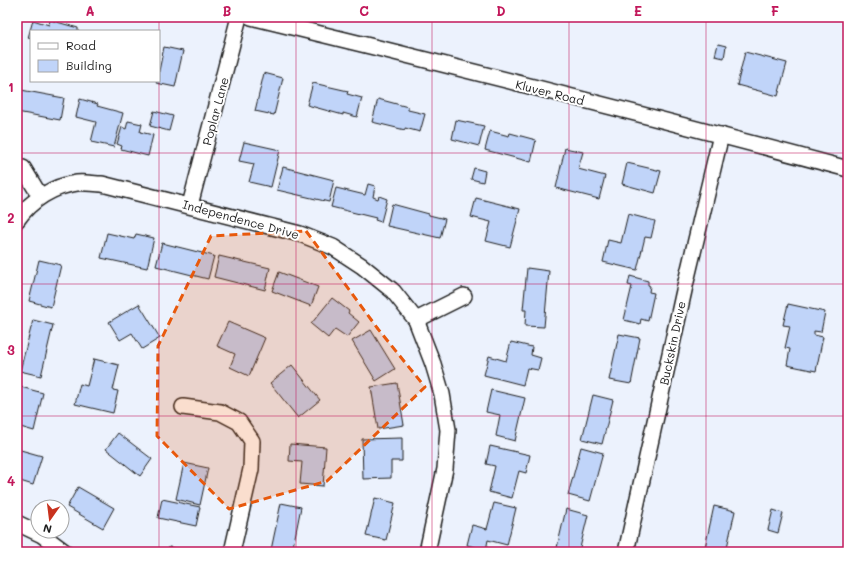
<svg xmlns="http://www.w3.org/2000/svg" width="865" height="569" font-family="Mali,sans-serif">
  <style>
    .building { fill: #c0d4f9; stroke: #1c1c1c }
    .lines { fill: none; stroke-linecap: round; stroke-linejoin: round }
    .street-casing { stroke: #1c1c1c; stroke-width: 18 }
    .street { stroke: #fff; stroke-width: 15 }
    .marked { fill: #e8590c; fill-opacity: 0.2; stroke: #e8590c; stroke-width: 3; stroke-dasharray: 8 5; stroke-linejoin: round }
    .grid { fill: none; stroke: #c2185b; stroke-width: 1; stroke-opacity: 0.55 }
    .labels { text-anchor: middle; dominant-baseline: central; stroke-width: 4; stroke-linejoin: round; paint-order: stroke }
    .street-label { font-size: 12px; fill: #1c1c1c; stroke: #fff }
    .neatline { fill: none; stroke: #c2185b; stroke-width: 1.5 }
    .grid-label { font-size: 13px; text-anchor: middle; font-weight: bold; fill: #c2185b }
  </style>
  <rect width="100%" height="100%" fill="#ecf2fd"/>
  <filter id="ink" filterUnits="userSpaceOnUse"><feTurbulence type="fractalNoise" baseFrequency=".025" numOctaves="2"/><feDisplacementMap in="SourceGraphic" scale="8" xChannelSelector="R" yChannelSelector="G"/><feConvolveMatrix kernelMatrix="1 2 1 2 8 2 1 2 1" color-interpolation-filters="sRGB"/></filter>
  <g filter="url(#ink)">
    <g class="building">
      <path d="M33,20L49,25L50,20L78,28V31H31V39L28,38Z"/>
      <path d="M718,44L726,46L724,58L715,56Z"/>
      <path d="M164,47L183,51L175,87L156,83L157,81H159V71Z"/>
      <path d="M745,52L787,63L778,96L737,85Z"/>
      <path d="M264,73L283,78L274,115L255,111Z"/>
      <path d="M313,83L348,91L347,94L362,98L357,117L343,113V115L307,105Z"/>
      <path d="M21,90L64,98L60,120L17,112Z"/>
      <path d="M80,99L98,104L97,106L123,113L114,147L91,142L96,122L76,117Z"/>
      <path d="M378,99L408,107V110L425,114L420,132L405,128V130L372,122Z"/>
      <path d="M154,111L173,116L169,131L150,126Z"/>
      <path d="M456,120L484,126L479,146L452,139Z"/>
      <path d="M128,121L142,124L140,132L153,135L148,156L121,149L122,146L117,144L122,127L126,129Z"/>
      <path d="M490,131L509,136L510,133L536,140L531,162L485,150Z"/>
      <path d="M244,142L280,150L271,187L249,182L254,164L239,161Z"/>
      <path d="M565,148L583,152L578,169L605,176L599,199L556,188Z"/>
      <path d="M627,163L661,171L655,193L622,184Z"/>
      <path d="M283,167L334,180L329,202L277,190Z"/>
      <path d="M474,168L485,171L483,182L471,179Z"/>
      <path d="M368,184L375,186L373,197L378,199L379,196L387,199L381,222L375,220L376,218L331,207L336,188L365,195Z"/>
      <path d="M476,198L520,209L510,247L486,241L491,222L471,217Z"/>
      <path d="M392,204L429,214V215L445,219L440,238L387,226Z"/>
      <path d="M628,214L655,221L651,238L645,237L637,270L603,262L608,240L621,243Z"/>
      <path d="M107,233L134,239L136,234L154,238L147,268L101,258Z"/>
      <path d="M162,243L214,256L208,279L156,266Z"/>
      <path d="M219,256L270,268L265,290L214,277Z"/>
      <path d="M39,260L61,265L51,307L29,301Z"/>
      <path d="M527,268L549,271L544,327L525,326L526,310H523Z"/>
      <path d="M279,272L318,287L311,306L272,291Z"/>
      <path d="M630,276L648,281V285L650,286L649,292L654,293L648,321L641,319L640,324L624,320L632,286L628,285Z"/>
      <path d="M332,298L349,311L348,313L359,322L347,337L335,329L328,338L311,324Z"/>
      <path d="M139,304L160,338L142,349L132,333L120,340L109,322Z"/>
      <path d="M788,304L825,312L821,332L814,331V335L823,337L816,371L787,365L790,349L785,348L790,326L783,325Z"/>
      <path d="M33,320L53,325L41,376L20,371Z"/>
      <path d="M228,322L265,338L249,376L230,367L235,354L217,346Z"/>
      <path d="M371,330L395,369L376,381L352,341Z"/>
      <path d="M619,334L640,338L631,384L609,380Z"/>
      <path d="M511,342L532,347L531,355L541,358L538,370L527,368L523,385L484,375L489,356L506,361Z"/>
      <path d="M94,359L119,365L113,390L118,391L113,413L75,404L80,384L87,386Z"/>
      <path d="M292,365L320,400L298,418L270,383Z"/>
      <path d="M397,383L404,425L378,429L371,387Z"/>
      <path d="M17,386L43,393L34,431L17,426Z"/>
      <path d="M491,390L525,398L515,441L496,436L500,415L486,412Z"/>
      <path d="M593,395L613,400L602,444L582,439Z"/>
      <path d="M118,433L152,459L140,476L106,449Z"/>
      <path d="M402,438V461H391V478L363,479L362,439Z"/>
      <path d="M290,444L326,447L323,486L300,484L302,462L289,461Z"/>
      <path d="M490,446L530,455L526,473L519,471L512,498L489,492L495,466L486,464Z"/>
      <path d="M581,447L603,453L590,501L568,495Z"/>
      <path d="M17,449L42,456L33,485L17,480Z"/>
      <path d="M184,463L208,468L200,505L176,499Z"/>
      <path d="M78,487L114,508L103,528L67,507Z"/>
      <path d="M375,498L395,503L386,540L366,536Z"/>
      <path d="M162,499L200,507L196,526L158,518Z"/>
      <path d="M281,503L301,507L292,552H279L271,550Z"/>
      <path d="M494,503L516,508L507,545L488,540L486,550L467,545L472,525L487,529Z"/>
      <path d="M714,506L735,511L726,552H704Z"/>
      <path d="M566,509L588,515L579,552H556Z"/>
      <path d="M773,510L783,513L778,533L768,530Z"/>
      <path d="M169,547L187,551V552H168Z"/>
    </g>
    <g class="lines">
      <defs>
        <g id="street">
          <path d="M251,17C450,65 650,116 848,169"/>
          <path d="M23,168L40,196"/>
          <path d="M190,205L239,17"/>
          <path d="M17,220C31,200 53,186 77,183C85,182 94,184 102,184L300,234L333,247L362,266L393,291L416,320L433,364L442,394L448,430L445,469L427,552"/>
          <path d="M416,320L464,296"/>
          <path d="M183,407L220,412L239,422L252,441L251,469L232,552"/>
          <path d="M17,523L42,535L65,552"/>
          <path d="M626,552L685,286L721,135"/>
        </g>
      </defs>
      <use href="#street" class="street-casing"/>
      <use href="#street" class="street"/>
    </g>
  </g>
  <path class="marked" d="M306,231L378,329L425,387L327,481L229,509L157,436L158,346L211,236Z"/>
  <path class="grid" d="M159,17V31M296,17V552M432,17V552M569,17V552M706,17V552M159,81V552M17,153H848M17,284H848M17,416H848"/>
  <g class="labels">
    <g class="street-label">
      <text transform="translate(550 92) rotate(14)">Kluver Road</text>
      <text transform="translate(215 111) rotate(-75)">Poplar Lane</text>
      <text transform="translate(241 219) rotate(15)">Independence Drive</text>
      <text transform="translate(672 343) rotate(-78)">Buckskin Drive</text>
    </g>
  </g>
  <rect width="865" height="569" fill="none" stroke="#fff" stroke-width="44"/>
  <rect x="30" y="30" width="130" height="52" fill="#ffffff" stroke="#a4a4a4"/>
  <rect x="38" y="43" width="20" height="6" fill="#ffffff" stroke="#a4a4a4"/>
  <text x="66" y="50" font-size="12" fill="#1c1c1c">Road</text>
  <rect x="38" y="60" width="20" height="12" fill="#c0d4f9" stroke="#a4a4a4"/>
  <text x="66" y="70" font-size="12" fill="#1c1c1c">Building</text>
  <g transform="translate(50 519) rotate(194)"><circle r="19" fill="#ffffff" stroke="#a4a4a4"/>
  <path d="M0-3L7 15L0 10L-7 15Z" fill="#c8321e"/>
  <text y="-6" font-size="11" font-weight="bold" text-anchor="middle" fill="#1c1c1c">N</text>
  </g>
  <rect x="22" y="22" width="821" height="525" class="neatline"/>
  <g class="grid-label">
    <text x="90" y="16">A</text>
    <text x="227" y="16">B</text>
    <text x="364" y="16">C</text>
    <text x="501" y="16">D</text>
    <text x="638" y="16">E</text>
    <text x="775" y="16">F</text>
    <text x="11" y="92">1</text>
    <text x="11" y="223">2</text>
    <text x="11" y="355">3</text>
    <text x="11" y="486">4</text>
  </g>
</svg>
